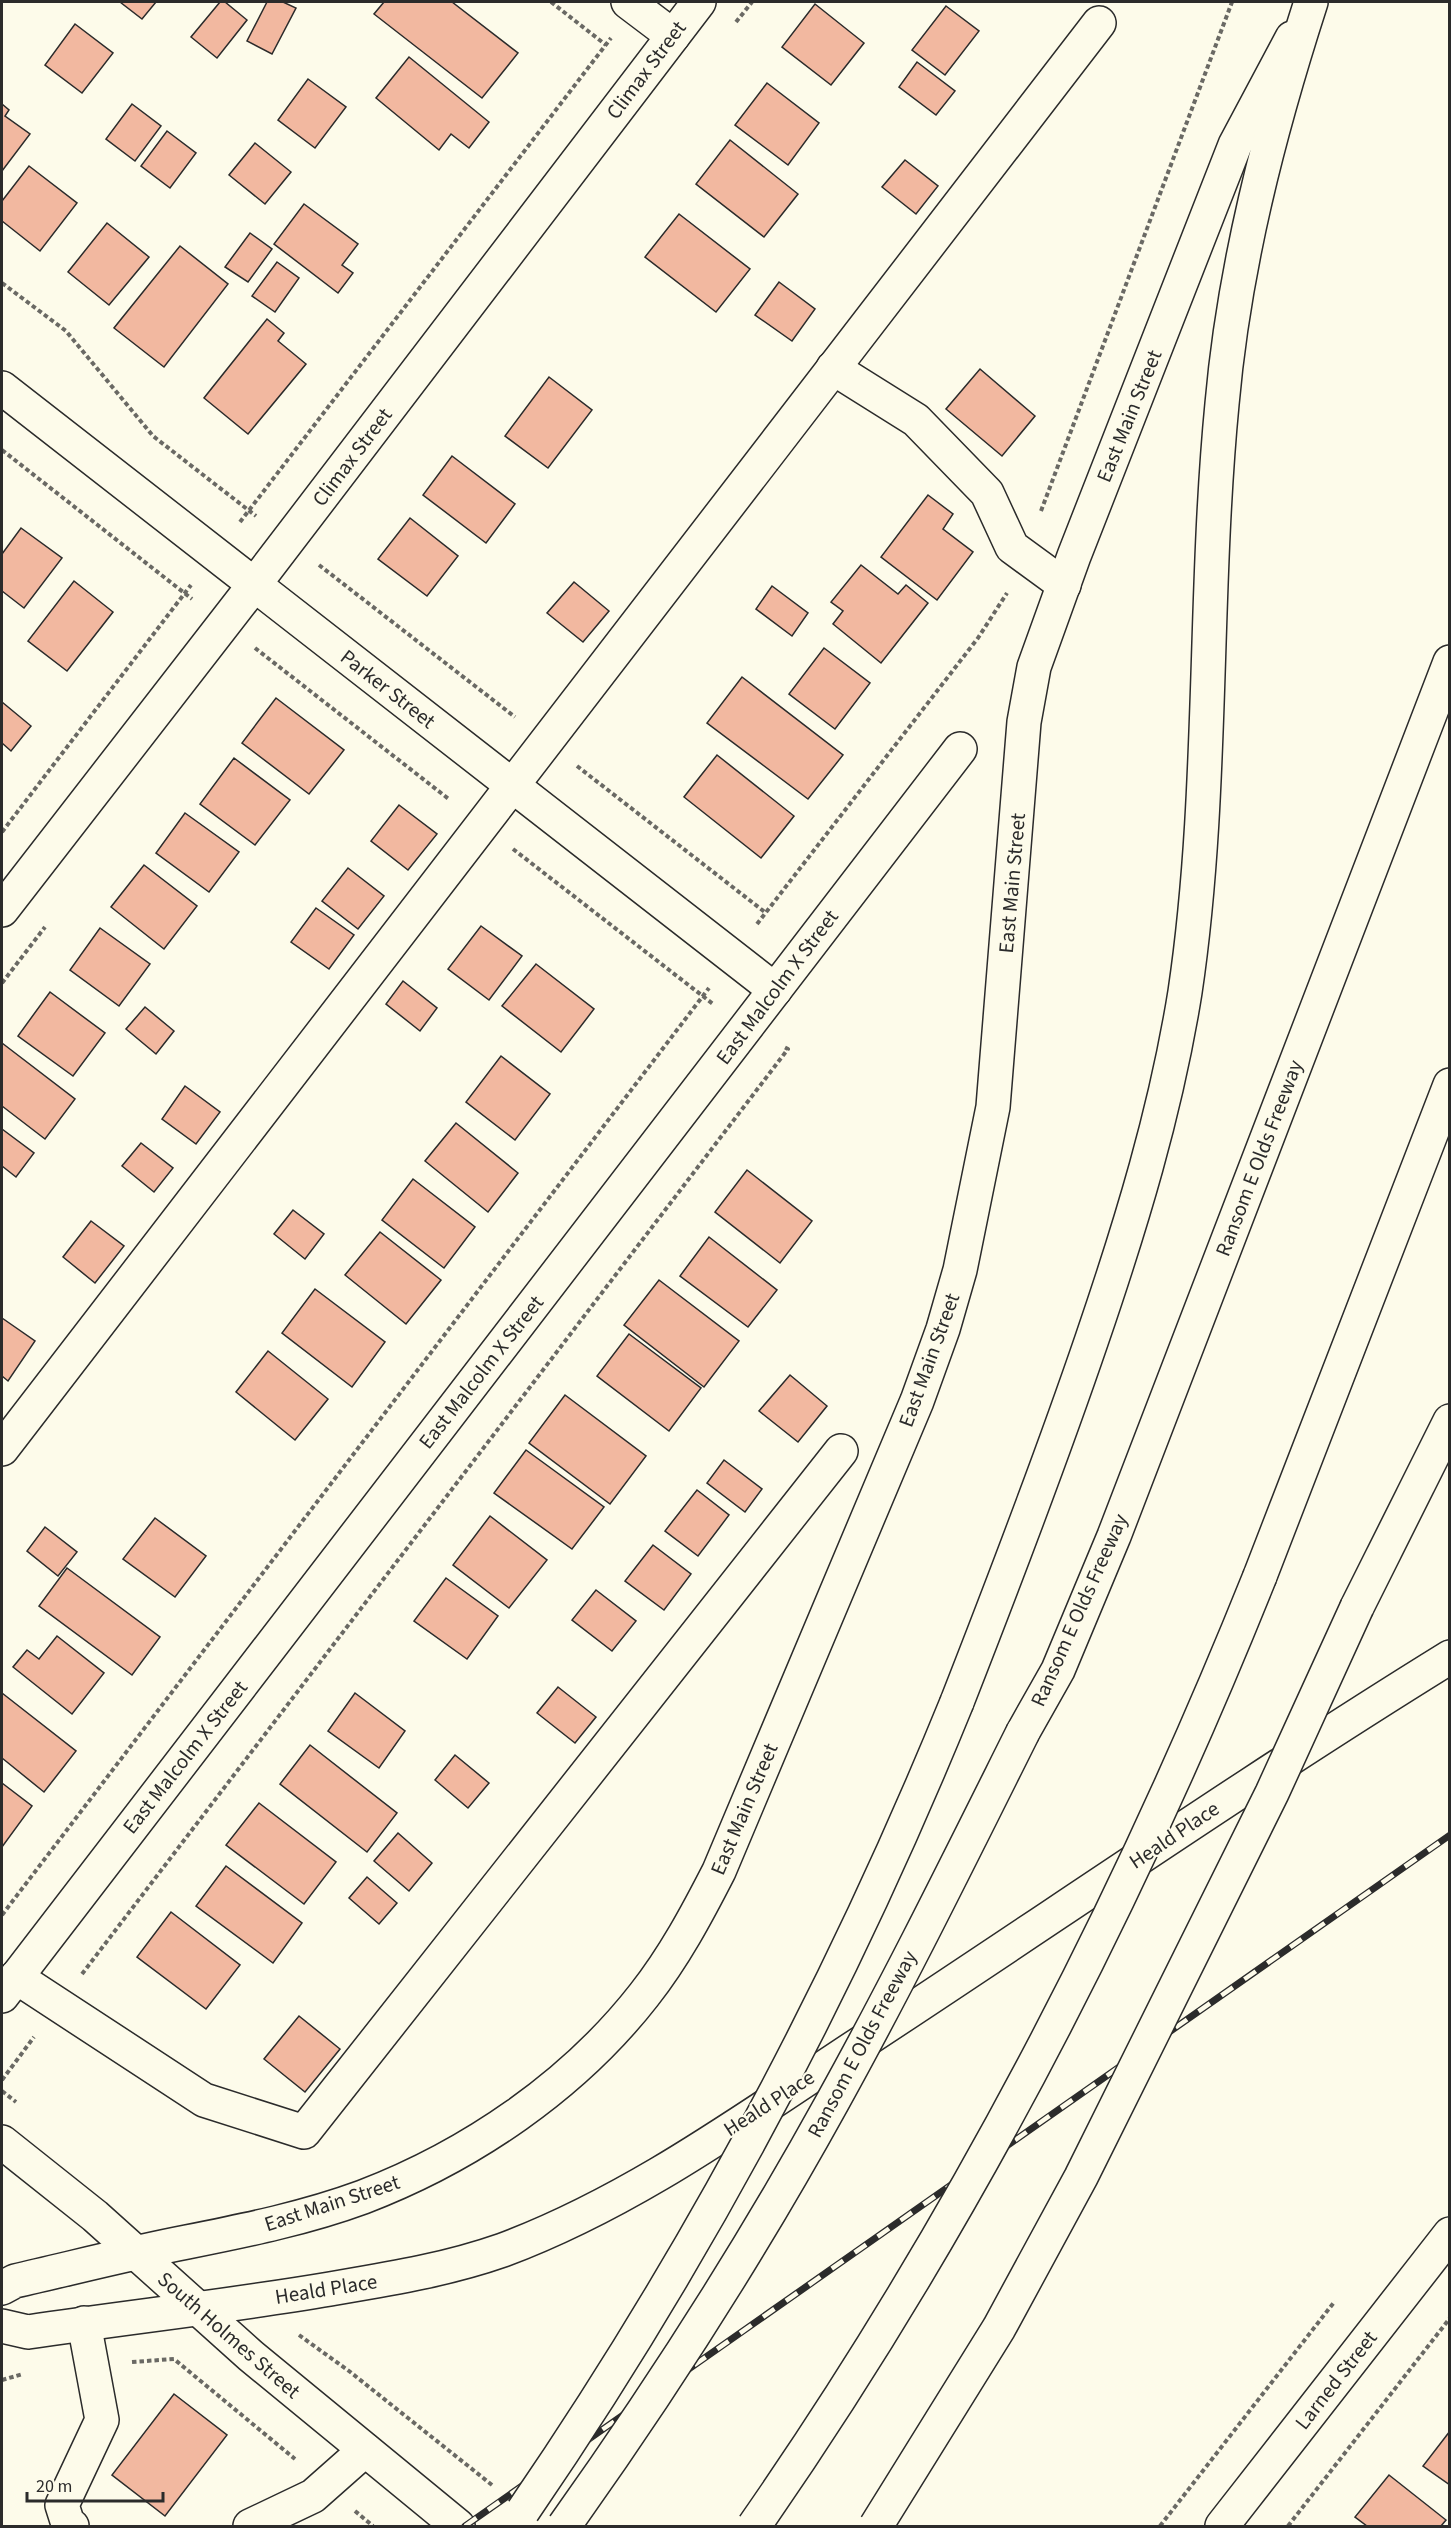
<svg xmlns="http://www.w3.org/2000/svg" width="1451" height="2528" font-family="'Source Sans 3',sans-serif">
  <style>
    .building { fill: #f2b8a0; stroke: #2b2b2b; stroke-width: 1.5 }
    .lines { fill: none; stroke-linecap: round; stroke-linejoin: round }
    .minor-casing { stroke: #2b2b2b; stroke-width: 36 }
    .highway-casing { stroke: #2b2b2b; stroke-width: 36 }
    .path { stroke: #6a6964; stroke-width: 4; stroke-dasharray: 4.5 3; stroke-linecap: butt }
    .minor { stroke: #fdfbea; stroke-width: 33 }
    .highway { stroke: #fdfbea; stroke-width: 33 }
    .rail-casing { stroke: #2b2b2b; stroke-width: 7 }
    .rail { stroke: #fdfbea; stroke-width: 4.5; stroke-dasharray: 14; stroke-linecap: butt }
    .highway-bridge-casing { stroke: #2b2b2b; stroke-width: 36; stroke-linecap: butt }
    .highway-bridge { stroke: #fdfbea; stroke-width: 33 }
    .labels { text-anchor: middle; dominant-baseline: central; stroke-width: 4.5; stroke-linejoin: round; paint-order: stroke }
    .street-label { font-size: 21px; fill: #2b2b2b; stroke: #fdfbea }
  </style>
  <rect width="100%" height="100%" fill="#fdfbea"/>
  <g class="building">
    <path d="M120,2H156L142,19Z"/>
    <path d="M220,2H225L247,20L217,58L191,37Z"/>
    <path d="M267,2H283L296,8L272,54L247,41Z"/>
    <path d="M384,2H452L518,53L482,98L374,14Z"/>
    <path d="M815,4L864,43L831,85L782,47Z"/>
    <path d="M946,6L979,31L945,75L912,50Z"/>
    <path d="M75,24L113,53L82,93L45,65Z"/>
    <path d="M409,57L489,122L469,148L451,134L439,150L376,98Z"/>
    <path d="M917,62L955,91L936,115L899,87Z"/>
    <path d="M308,79L346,107L315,148L278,120Z"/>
    <path d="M767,83L819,123L788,165L735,125Z"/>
    <path d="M2,104L9,110L5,116L30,134L2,171Z"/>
    <path d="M132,104L161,126L135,161L106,139Z"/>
    <path d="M167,131L196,153L170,188L141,166Z"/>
    <path d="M730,140L798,194L764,237L696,184Z"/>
    <path d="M255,143L291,172L265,204L229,175Z"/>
    <path d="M905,160L938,186L916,214L882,187Z"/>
    <path d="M29,166L77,203L40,251L2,221V201Z"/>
    <path d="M304,204L358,244L342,265L353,273L338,293L274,244Z"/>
    <path d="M679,214L750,269L716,312L645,257Z"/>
    <path d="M107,223L149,257L109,305L68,272Z"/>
    <path d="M250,233L272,249L248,282L225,267Z"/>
    <path d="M180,246L228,284L164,367L114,328Z"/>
    <path d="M277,262L299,278L275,312L252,296Z"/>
    <path d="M779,282L815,309L792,341L755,315Z"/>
    <path d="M267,319L284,333L278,341L306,364L248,434L204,398Z"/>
    <path d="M980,369L1035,416L1002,456L946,409Z"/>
    <path d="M549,377L592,410L548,468L505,436Z"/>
    <path d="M452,456L515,504L486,543L423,495Z"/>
    <path d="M928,495L953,514L943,529L973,552L937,600L881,557Z"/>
    <path d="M410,518L458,556L427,596L378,559Z"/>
    <path d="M21,528L62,558L24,608L2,591V554Z"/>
    <path d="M861,565L898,594L906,585L928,603L881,663L833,624L843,611L831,602Z"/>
    <path d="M74,581L113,612L67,671L28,641Z"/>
    <path d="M574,582L609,611L583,642L547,613Z"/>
    <path d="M772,586L808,613L792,636L756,609Z"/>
    <path d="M824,648L870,683L835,729L789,694Z"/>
    <path d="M742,677L843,755L808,799L707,723Z"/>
    <path d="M276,698L344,750L309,794L242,743Z"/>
    <path d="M2,702L31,726L11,751L2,743Z"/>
    <path d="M717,755L794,816L761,858L684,797Z"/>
    <path d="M234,758L290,800L255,845L200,804Z"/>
    <path d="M399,805L437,834L408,870L371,841Z"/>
    <path d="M185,813L239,852L209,892L156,853Z"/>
    <path d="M144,865L197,906L164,949L111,907Z"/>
    <path d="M348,868L384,896L358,929L322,901Z"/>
    <path d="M316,908L354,935L329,969L291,942Z"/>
    <path d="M481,926L522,956L489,1000L448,969Z"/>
    <path d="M100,928L150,964L119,1006L70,970Z"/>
    <path d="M536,964L594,1009L561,1052L502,1006Z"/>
    <path d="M403,981L437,1008L420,1031L386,1004Z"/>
    <path d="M50,992L105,1033L73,1076L18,1036Z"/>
    <path d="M145,1007L174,1031L156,1054L126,1029Z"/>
    <path d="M2,1043L75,1099L45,1139L2,1106Z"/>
    <path d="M501,1056L550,1094L515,1140L466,1102Z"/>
    <path d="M185,1086L220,1112L196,1144L162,1119Z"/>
    <path d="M456,1123L518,1173L488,1212L425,1161Z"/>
    <path d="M2,1129L34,1153L16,1177L2,1166Z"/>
    <path d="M141,1143L173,1168L154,1192L122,1166Z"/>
    <path d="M747,1170L812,1221L780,1263L715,1212Z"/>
    <path d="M413,1179L475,1227L444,1268L382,1220Z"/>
    <path d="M293,1210L324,1234L305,1259L274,1234Z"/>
    <path d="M91,1221L124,1246L95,1283L63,1257Z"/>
    <path d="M380,1232L441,1280L406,1324L345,1275Z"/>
    <path d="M709,1237L777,1290L748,1327L680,1276Z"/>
    <path d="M659,1280L739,1341L704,1387L624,1325Z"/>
    <path d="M315,1289L385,1342L352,1387L282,1333Z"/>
    <path d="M2,1318L35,1341L8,1381L2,1376Z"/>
    <path d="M629,1334L701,1388L669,1431L597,1376Z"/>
    <path d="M268,1351L328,1399L295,1440L236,1392Z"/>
    <path d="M790,1375L827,1406L798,1442L759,1411Z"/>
    <path d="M565,1395L646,1456L610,1504L529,1443Z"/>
    <path d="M526,1450L604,1507L572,1549L494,1493Z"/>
    <path d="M724,1460L762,1489L745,1512L707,1483Z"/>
    <path d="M697,1490L729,1515L698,1556L665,1531Z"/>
    <path d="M490,1516L547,1560L509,1608L453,1565Z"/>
    <path d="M155,1518L206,1556L175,1597L123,1559Z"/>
    <path d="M45,1527L77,1552L58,1576L27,1551Z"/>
    <path d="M653,1545L691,1574L664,1610L625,1581Z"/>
    <path d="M67,1568L160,1637L132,1675L39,1606Z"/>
    <path d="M446,1578L498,1616L467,1659L414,1621Z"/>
    <path d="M596,1590L636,1621L612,1651L572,1620Z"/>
    <path d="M57,1636L104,1673L72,1714L13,1667L27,1650L39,1659Z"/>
    <path d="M558,1687L596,1717L575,1743L537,1713Z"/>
    <path d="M2,1693L76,1751L44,1792L2,1758Z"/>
    <path d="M355,1693L405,1731L379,1768L328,1731Z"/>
    <path d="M310,1745L397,1813L367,1852L280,1784Z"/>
    <path d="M455,1755L489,1783L468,1808L435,1780Z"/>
    <path d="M2,1783L32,1806L2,1847Z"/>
    <path d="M259,1803L336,1862L304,1904L226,1845Z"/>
    <path d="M398,1833L432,1863L409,1891L374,1861Z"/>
    <path d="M226,1866L302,1923L273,1963L196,1906Z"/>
    <path d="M367,1877L397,1903L379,1924L349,1898Z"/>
    <path d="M171,1912L240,1965L206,2009L137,1957Z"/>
    <path d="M299,2016L340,2049L305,2092L264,2059Z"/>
    <path d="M174,2394L227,2435L165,2516L112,2475Z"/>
    <path d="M1450,2431V2485L1423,2466Z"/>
    <path d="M1389,2475L1446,2520L1441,2526H1367L1355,2517Z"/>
  </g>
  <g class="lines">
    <defs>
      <g id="minor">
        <path d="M628,2L673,36"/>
        <path d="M833,368L916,420L987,493L1012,547L1064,585"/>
        <path d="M2,388L775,990"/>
        <path d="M2,910L254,585L699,2"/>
        <path d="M2,1449L1099,23"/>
        <path d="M16,1977L204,2100L304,2132L841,1451"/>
        <path d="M2,1996L960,749"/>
        <path d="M2,2142L95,2216L251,2356L458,2526"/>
        <path d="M2,2288L15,2281C72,2268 130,2253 187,2242C247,2230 306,2218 363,2197C470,2156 573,2086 644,1995C674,1957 697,1914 719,1871L917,1401L943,1329L960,1270L993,1107L1024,722L1034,667L1074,556L1235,145L1292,38"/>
        <path d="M2,2326L28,2332C128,2317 230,2306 330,2289C389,2279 446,2270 503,2250C634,2201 748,2117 864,2041C1059,1913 1251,1780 1450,1657"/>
        <path d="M72,2526L68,2524L62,2505L102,2420L84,2323"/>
        <path d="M250,2526L313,2496L365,2450"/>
        <path d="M1222,2526L1450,2234"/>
      </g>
      <g id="highway">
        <path d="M1260,1576L1450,1085"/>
        <path d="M1357,1607L1450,1421"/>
        <path d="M957,1702C1004,1582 1050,1462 1092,1339C1131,1225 1166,1111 1185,992C1214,797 1203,600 1222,404C1234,267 1269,132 1311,2"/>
        <path d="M1023,1732L1058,1670L1114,1536L1450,662"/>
      </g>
    </defs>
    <use href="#minor" class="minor-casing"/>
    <use href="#highway" class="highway-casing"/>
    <g class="path">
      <path d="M551,2L606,45"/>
      <path d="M736,22L752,2"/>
      <path d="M2,283L66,331L153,436L256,516"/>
      <path d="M2,450L192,599"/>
      <path d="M1041,511L1232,2"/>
      <path d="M240,522L611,38"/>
      <path d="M319,565L515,717"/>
      <path d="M255,648L450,800"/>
      <path d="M577,766L766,913"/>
      <path d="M2,832L191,585"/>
      <path d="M513,849L713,1004"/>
      <path d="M757,924L978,638L1007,593"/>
      <path d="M2,983L45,927"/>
      <path d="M2,1915L709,988"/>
      <path d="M82,1974L788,1049L784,1047"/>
      <path d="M2,2080L34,2037"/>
      <path d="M2,2091L16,2102"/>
      <path d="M299,2335L349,2371L492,2485"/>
      <path d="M132,2362L174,2359L295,2459"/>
      <path d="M2,2380L23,2374"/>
      <path d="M355,2511L373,2526"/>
      <path d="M1160,2526L1335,2301"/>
      <path d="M1288,2526L1450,2318"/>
    </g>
    <use href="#minor" class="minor"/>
    <use href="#highway" class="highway"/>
    <defs>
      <path id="rail" d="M465,2526L1450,1835"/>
    </defs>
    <use href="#rail" class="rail-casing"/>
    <use href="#rail" class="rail"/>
    <defs>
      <g id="highway-bridge">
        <path d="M523,2511C697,2257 841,1987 957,1702"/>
        <path d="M564,2526C661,2390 752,2248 833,2101C900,1980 961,1856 1023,1732"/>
        <path d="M754,2526C959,2231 1126,1910 1260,1576"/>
        <path d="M876,2526L999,2328L1081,2177L1272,1793L1357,1607"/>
      </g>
    </defs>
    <use href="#highway-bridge" class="highway-bridge-casing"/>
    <use href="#highway-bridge" class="highway-bridge"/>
  </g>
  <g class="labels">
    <g class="street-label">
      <text transform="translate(646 70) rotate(-53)">Climax Street</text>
      <text transform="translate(1129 416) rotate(-68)">East Main Street</text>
      <text transform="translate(352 457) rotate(-53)">Climax Street</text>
      <text transform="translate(388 689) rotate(38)">Parker Street</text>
      <text transform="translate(1012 883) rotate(-85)">East Main Street</text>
      <text transform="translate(777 987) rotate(-53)">East Malcolm X Street</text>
      <text transform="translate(1259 1158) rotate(-69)">Ransom E Olds Freeway</text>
      <text transform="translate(929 1360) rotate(-70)">East Main Street</text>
      <text transform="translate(481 1372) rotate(-52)">East Malcolm X Street</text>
      <text transform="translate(1079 1610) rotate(-66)">Ransom E Olds Freeway</text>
      <text transform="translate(185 1757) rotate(-52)">East Malcolm X Street</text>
      <text transform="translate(744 1809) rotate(-67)">East Main Street</text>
      <text transform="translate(1174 1835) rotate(-34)">Heald Place</text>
      <text transform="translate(862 2044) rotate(-62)">Ransom E Olds Freeway</text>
      <text transform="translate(769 2103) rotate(-33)">Heald Place</text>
      <text transform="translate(332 2203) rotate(-18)">East Main Street</text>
      <text transform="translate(326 2289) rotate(-9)">Heald Place</text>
      <text transform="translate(229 2335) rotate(41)">South Holmes Street</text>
      <text transform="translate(1336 2380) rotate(-52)">Larned Street</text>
    </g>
  </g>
  <rect width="1451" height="2528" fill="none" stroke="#2b2b2b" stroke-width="6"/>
  <path d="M27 2492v9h136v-9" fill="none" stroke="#2b2b2b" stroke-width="3"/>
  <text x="36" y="2492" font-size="18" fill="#2b2b2b" stroke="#fdfbea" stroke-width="4.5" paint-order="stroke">20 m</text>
</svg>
